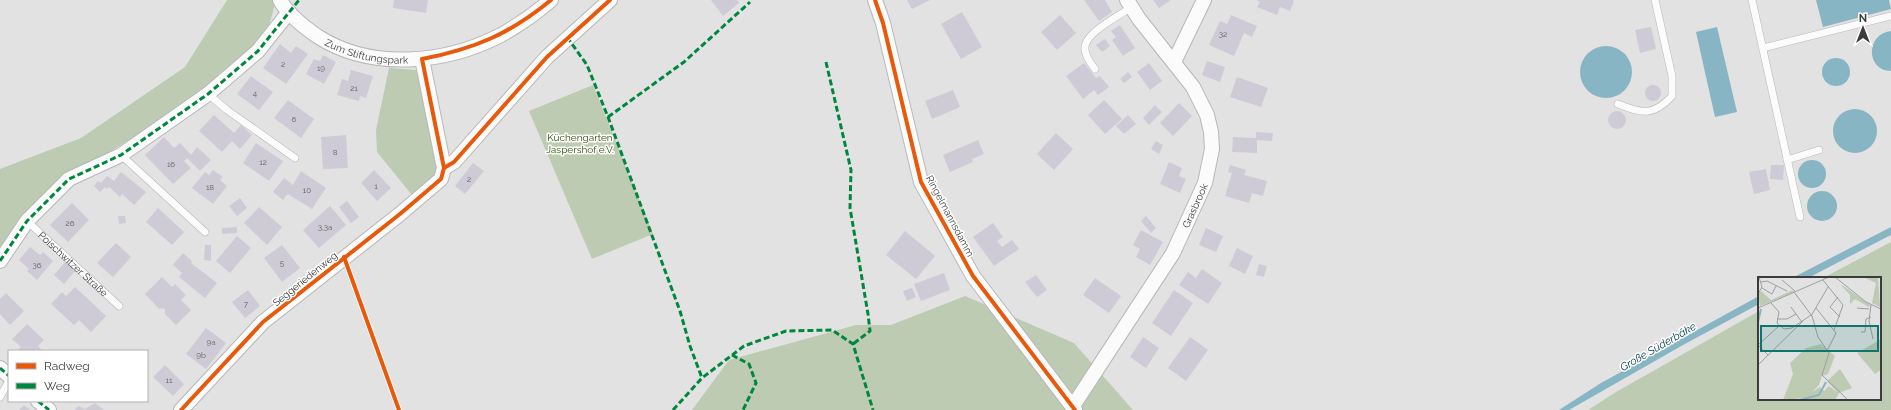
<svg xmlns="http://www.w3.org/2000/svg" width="1891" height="410" font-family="Raleway,sans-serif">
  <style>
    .green { fill: #bdcbb3 }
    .water { fill: #88b5c3 }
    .building { fill: #cecbd6 }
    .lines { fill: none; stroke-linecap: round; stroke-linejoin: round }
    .service-casing { stroke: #b6b7b7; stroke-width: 8 }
    .minor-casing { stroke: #b6b7b7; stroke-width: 16 }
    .service { stroke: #fbfbfb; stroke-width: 7 }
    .minor { stroke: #fbfbfb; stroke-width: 14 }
    .quiet { stroke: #00873e; stroke-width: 3; stroke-dasharray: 6 3; stroke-linecap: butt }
    .cycleway-casing { stroke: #fff; stroke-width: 6 }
    .cycleway { stroke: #e8590c; stroke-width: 4 }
    .labels { text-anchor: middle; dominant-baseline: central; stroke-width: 3; stroke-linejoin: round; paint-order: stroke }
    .number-label { font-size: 8px; fill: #605f62 }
    .street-label { font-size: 10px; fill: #3b3b3c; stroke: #fff }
    .park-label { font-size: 10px; fill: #2e4f08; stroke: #fff }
    .water-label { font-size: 11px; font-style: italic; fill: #064451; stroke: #fff }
    .inset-river { fill: none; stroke: #88b5c3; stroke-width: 2 }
    .inset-road { fill: none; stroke: #9f9fa0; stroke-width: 1 }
    .view { fill: #0f766e; fill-opacity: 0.15; stroke: #0f766e; stroke-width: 2 }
    .inset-edge { fill: none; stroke: #3b3b3c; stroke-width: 2 }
  </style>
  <rect width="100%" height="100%" fill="#e2e2e3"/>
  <g class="green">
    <path d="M227,0H272L275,4L266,37L250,54L160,121L62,181L0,251V169L81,138L185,67Z"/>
    <path d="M389,68L416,70L425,73L442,168L416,200L377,152L376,130Z"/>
    <path d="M593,85L653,234L592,259L529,111Z"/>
    <path d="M1891,242V410H1588L1616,392L1759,311V399H1880V278H1823Z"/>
    <path d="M965,296L1074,343L1133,410H692L729,360L856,325H891Z"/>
  </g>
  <g class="water">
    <path d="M1816,0H1889L1891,9L1823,27Z"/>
    <path d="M1717,27L1737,112L1715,117L1696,32Z"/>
    <path d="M1891,31V71C1866,71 1865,34 1891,31Z"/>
    <circle cx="1606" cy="72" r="26"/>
    <circle cx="1836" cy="72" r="14"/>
    <circle cx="1855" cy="131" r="22"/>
    <circle cx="1812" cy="174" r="14"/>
    <circle cx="1822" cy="206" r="15"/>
    <path d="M1891,227V235L1885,238L1808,278H1792Z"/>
    <path d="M1759,296V304L1683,345L1569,410H1559L1601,383Z"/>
  </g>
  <g class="building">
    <path d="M394,0H428L426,13L393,8Z"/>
    <path d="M711,0H737L739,3L723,16Z"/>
    <path d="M907,0H930L912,9Z"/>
    <path d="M1084,0H1105L1112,12L1099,21Z"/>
    <path d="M1153,0H1171L1159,8Z"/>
    <path d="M1256,0H1292L1294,1L1290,11L1280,7L1277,15L1257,7L1260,2Z"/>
    <path d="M962,12L982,47L961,59L941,24Z"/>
    <path d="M1060,15L1076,33L1057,50L1041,32Z"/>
    <path d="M1231,15L1257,26L1252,37L1244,33L1234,56L1209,45L1220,21L1227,24Z"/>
    <path d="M1120,25L1135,48L1123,56L1112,40L1116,37L1111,31Z"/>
    <path d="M1651,27L1656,49L1640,53L1635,30Z"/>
    <path d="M1105,39L1110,46L1102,52L1096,45Z"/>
    <path d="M280,44L291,53L296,46L308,54L286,84L263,68Z"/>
    <path d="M323,55L336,62L324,84L306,74L314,59L320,61Z"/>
    <path d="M1207,61L1225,67L1220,82L1202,75Z"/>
    <path d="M1084,63L1096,78L1100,76L1109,87L1098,95L1094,90L1083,99L1066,76Z"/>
    <path d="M1149,63L1162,81L1150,90L1137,72Z"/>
    <path d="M351,70L373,76L366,98L360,96L359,101L337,95L342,79L348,81Z"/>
    <path d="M1128,72L1132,77L1124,83L1120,79Z"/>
    <path d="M251,76L273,92L259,110L237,94Z"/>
    <path d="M1237,77L1268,88L1261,107L1230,97Z"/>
    <circle cx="1653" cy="93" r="8"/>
    <path d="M953,90L960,107L932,119L925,101Z"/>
    <path d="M288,100L314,119L301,138L274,118Z"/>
    <path d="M1104,100L1122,119L1105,134L1088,115Z"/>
    <path d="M1179,103L1192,116L1173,136L1160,123Z"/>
    <path d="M1155,105L1162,112L1149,125L1143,118Z"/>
    <circle cx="1617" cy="120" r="9"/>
    <path d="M214,115L234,133L241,125L252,135L240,149L232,141L222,152L199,131Z"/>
    <path d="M1128,115L1136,124L1124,134L1116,126Z"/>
    <path d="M1256,132L1273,133L1272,141L1257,140V153L1232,152L1233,137L1256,138Z"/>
    <path d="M1056,133L1073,149L1054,170L1037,154Z"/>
    <path d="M346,135L348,168L323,169L321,137Z"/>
    <path d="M164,137L174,148L180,143L191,155L197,147L211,160L200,171L187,158L184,161L191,168L173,184L145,155Z"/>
    <path d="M978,140L984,154L972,159L973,162L950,172L943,155Z"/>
    <path d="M1156,141L1163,145L1159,154L1151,149Z"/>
    <path d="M256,143L283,161L269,181L243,163Z"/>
    <path d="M1169,162L1182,168L1179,176L1186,179L1180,193L1160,184Z"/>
    <path d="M473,163L484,171L465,194L455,186Z"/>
    <path d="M1230,165L1246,170L1244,175L1267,181L1263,196L1252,193L1249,203L1225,196L1232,173L1228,172Z"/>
    <path d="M1771,165H1784L1783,180L1770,179Z"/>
    <path d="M1766,169L1770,190L1754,194L1749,172Z"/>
    <path d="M213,170L223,177L220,180L227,186L213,204L192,188L205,172L209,175Z"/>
    <path d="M374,170L391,188L377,201L361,183Z"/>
    <path d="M301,171L326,188L312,209L288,194L283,200L273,192L284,178L293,185Z"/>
    <path d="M121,172L146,192L134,205L122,194L120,197L109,187L107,189L105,187L100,192L94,186L98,181L101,183L107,176L114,181Z"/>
    <path d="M240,198L247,208L237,216L229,206Z"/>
    <path d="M347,201L359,217L351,223L339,207Z"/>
    <path d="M72,203L89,220L68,242L50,225Z"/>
    <path d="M330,206L346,225L319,248L303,230Z"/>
    <path d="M259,207L282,227L267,245L244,223Z"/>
    <path d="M158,208L184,232L172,245L146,222Z"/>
    <path d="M118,216H125L126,223L119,224Z"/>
    <path d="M1146,216L1156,228L1151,233L1141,221Z"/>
    <path d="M993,223L1003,237L997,241L1002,247L1012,240L1019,249L994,266L973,237Z"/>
    <path d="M237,227V233L222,234V228Z"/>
    <path d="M1206,228L1223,236L1216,252L1199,245Z"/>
    <path d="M1141,230L1163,242L1150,265L1136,257L1140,249L1133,245Z"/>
    <path d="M905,231L935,256L916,279L886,255Z"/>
    <path d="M237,236L251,248L230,273L216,261Z"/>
    <path d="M116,243L131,257L113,277L97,263Z"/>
    <path d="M205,245H211V261L204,260Z"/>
    <path d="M282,245L300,268L282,282L264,258Z"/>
    <path d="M30,247L40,255L43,252L53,261L37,280L27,271L29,269L19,260Z"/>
    <path d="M1237,248L1253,256L1245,274L1229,266Z"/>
    <path d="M183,253L192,261L191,263L217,283L205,298L179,277L182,273L173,265Z"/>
    <path d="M66,261L76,270L64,284L54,275Z"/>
    <path d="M1259,264L1267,266L1264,277L1256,275Z"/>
    <path d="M1202,269L1222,283L1208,304L1179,285L1188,272L1196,278Z"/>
    <path d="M944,273L950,290L921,301L914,284Z"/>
    <path d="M1036,275L1047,290L1037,297L1025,282Z"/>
    <path d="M162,277L172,287L175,284L186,295L181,300L191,310L176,325L165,314V310L163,308L159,309L145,294Z"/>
    <path d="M1095,278L1121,296L1109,313L1083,295Z"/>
    <path d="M75,287L106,316L91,332L79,320L74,325L51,304L62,292L66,296Z"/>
    <path d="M912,288L916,297L907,301L903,291Z"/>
    <path d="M248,290L260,306L245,318L232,302Z"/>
    <path d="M1174,290L1193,303L1171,336L1152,323Z"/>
    <path d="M6,293L24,311L10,325L0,314V299Z"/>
    <path d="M27,324L44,340L38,346L43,351H17L21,347L12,339Z"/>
    <path d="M206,328L226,343L206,369L186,354Z"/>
    <path d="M1143,337L1159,348L1146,368L1130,357Z"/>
    <path d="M1190,337L1208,350L1186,381L1168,368Z"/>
    <path d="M165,365L184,384L173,396L153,377Z"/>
    <path d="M95,403L104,410H75L78,406L85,409Z"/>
    <path d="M24,405L30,410H19Z"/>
  </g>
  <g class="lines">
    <defs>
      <g id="service">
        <path d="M1752,0L1800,217"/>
        <path d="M1763,48L1891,16"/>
        <path d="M1095,69C1091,64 1086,57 1085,50C1082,34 1120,15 1132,7"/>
        <path d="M208,94L227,110L295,158"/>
        <path d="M1618,104C1642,114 1654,116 1672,96V76L1655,0"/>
        <path d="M121,155L205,232"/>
        <path d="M1787,160L1819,150"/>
        <path id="s1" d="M27,221L119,306"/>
        <path d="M0,397L9,381"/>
      </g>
      <g id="minor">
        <path id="s2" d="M280,0C288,15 304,27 317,36C371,71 445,64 501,35C519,25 536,13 551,0"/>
        <path d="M875,0L883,23L921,182L973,276L1075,410"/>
        <path d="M1174,62L1204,0"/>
        <path d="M444,168L454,162L547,57L610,0"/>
        <path d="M0,261L27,221L69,179L121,155L208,94L258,51L289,12"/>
        <path d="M0,368L9,376"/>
        <path d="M38,401L49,410"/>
        <path id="s3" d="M1073,406L1173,253L1205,183L1212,149L1211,132L1207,115L1193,87L1139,19L1127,0"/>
        <path d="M181,410L263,322L400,214L441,179L444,168L422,59"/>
      </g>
    </defs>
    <use href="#service" class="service-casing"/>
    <use href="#minor" class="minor-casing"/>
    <use href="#service" class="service"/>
    <use href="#minor" class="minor"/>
    <g class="quiet">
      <path d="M567,37L587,65L608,117L680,311L690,346L702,378"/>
      <path d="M826,62L851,170L850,208L868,314L870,331L853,344"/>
      <path d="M608,117L684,62L750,2"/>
      <path d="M0,261L27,221L69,179L121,155L208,94L258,51L299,0"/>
      <path d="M732,355L749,364L756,383L743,410"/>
      <path d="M0,368L9,376"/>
      <path d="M38,401L49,410"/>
      <path d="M673,410L702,378L744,346L786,331L832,330L853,344L873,410"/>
    </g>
    <defs>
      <g id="cycleway">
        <path d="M875,0L883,23L921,182L973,276L1075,410"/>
        <path d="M444,168L454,162L547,57L610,0"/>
        <path d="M344,257L399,410"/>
        <path d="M181,410L263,322L400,214L441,179L444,168L422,59C474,49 510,34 551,0"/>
      </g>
    </defs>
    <use href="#cycleway" class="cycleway-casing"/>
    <use href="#cycleway" class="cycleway"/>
  </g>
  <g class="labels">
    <g class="number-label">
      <text x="1223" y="34">32</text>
      <text x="283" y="64">2</text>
      <text x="321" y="68">19</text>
      <text x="354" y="88">21</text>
      <text x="255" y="93">4</text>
      <text x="294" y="119">6</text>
      <text x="335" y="152">8</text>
      <text x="263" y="162">12</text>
      <text x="171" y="164">16</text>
      <text x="469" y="179">2</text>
      <text x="376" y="186">1</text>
      <text x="210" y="187">18</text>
      <text x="307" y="190">10</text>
      <text x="70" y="223">26</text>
      <text x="325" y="227">3,3a</text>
      <text x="282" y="263">5</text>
      <text x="37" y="265">36</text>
      <text x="246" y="304">7</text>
      <text x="211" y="342">9a</text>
      <text x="201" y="355">9b</text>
      <text x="169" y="380">11</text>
    </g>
    <g class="street-label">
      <text stroke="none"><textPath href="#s2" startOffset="105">Zum Stiftungspark</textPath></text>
      <text stroke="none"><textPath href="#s3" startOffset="235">Grasbrook</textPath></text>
      <text transform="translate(950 216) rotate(62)">Ringelmannsdamm</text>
      <text stroke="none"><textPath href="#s1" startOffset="63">Poischwitzer Straße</textPath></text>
      <text transform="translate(305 279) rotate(-39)">Seggeriedenweg</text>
    </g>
    <g class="park-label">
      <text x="580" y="137">Küchengarten<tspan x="580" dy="12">Jaspershof e.V.</tspan></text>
    </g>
    <g class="water-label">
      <text transform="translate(1658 347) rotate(-30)">Große Süderbäke</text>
    </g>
  </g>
  <g transform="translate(1758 277)">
    <rect width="123" height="123" fill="#e2e2e3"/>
    <path d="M105,0H120L122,30L114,26L118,6ZM83,8H84L112,28L111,30L97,22L92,27V18ZM35,13L36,15L2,29L0,17L3,14L13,23ZM123,62V93L117,97L99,76ZM63,67L77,79L70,97L64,99L61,108L54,115L62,110L66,114L71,109L80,116L69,104L82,92L94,111L81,116L77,123H42L57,120L25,123L35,97L32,86L48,71Z" fill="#bdcbb3"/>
    <path class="inset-river" d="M0,45L3,32M42,123L61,118L68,105"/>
    <path class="inset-road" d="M77,0L108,25L123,32M24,3L37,14M65,3L85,28L76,53M3,5L9,4L29,14M4,11L14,17L18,9M36,15L54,39L60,60L71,76L64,98L90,123M0,17L4,10L1,0M80,20L72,30L82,40M13,26L21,35L19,46L26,52L34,51L53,38M113,28L111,44L115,62M33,30L43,44M0,31L71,0M58,31L78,56L69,74M99,31L111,32M53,39L70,10M19,42H29L38,37M103,55H107L108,42L113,40M10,78L0,68L21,49M0,88L45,44"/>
    <path class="view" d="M3,49H120V74H3Z"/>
    <rect width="123" height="123" class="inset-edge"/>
  </g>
  <rect x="8" y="350" width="140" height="52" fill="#ffffff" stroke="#b1b1b1"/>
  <rect x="16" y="363" width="20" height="6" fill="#e8590c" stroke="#b1b1b1"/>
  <text x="44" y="370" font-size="12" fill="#3b3b3c">Radweg</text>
  <rect x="16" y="383" width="20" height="6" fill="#00873e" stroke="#b1b1b1"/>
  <text x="44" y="390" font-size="12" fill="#3b3b3c">Weg</text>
  <g transform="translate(1863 28)" stroke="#ffffff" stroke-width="3" paint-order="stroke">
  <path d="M0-3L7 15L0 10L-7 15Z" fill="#3b3b3c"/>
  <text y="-6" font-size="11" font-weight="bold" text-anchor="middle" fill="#3b3b3c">N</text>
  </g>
</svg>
